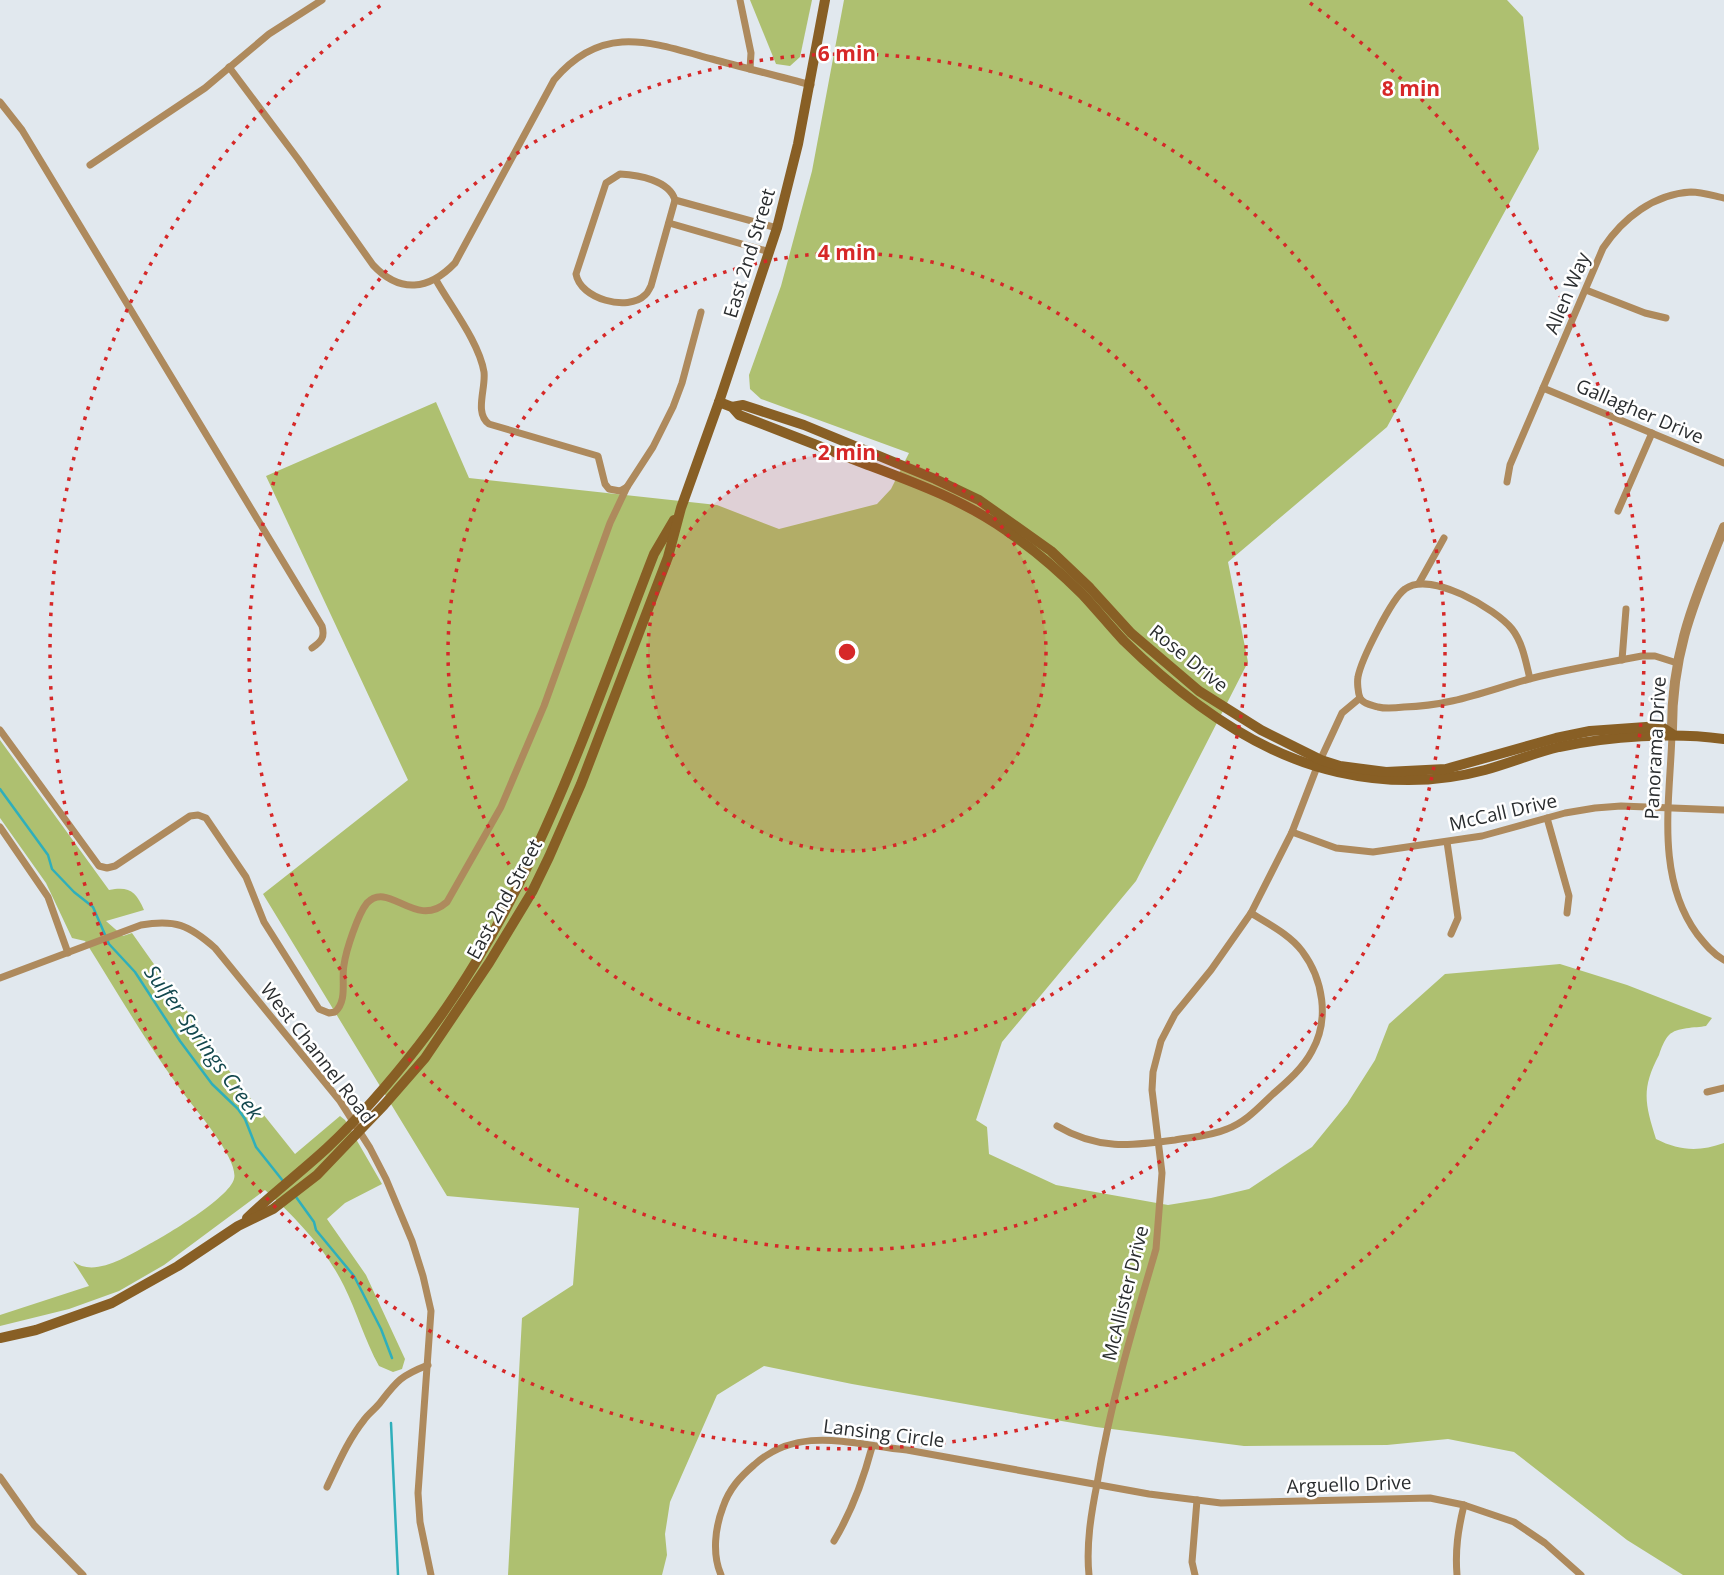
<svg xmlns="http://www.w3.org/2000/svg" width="1724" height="1575" font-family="'Open Sans',sans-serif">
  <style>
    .green { fill: #aec070 }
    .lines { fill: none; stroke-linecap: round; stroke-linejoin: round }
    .stream { stroke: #2fafbb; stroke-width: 2.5 }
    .minor { stroke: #ae8a5d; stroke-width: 7 }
    .tertiary { stroke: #ae8a5d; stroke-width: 10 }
    .secondary { stroke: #885f25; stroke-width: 10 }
    .ring { fill: none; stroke: #d62828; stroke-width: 3.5; stroke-dasharray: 3.5 7 }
    .labels { text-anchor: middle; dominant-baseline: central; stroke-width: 5; stroke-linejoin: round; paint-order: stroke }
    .street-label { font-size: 19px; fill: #2a2d2f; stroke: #fff }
    .water-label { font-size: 21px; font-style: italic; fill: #13484e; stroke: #fff }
    .centre { fill: #d62828; stroke: #fff; stroke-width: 3.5 }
    .ring-label { font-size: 21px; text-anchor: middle; font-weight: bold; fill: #d62828; stroke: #fff; stroke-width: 5; stroke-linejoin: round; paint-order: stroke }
  </style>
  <rect width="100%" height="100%" fill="#e1e8ee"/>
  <g class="green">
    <path d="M750,0H812L800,57L790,66L776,64Z"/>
    <path d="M844,0H1507L1523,17L1539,149L1387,427L1228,562L1248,662L1136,881L1002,1042L976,1120L987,1127L989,1154L1056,1185L1168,1205L1211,1198L1249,1189L1312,1147L1347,1104L1375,1060L1389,1024L1445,974L1560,964L1627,985L1712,1018L1706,1026C1695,1028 1677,1027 1669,1035C1664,1040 1661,1049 1659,1055C1641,1089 1645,1104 1656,1139C1680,1151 1699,1152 1724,1143V1575H1683L1627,1540L1514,1452L1448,1439L1387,1445L1244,1446L1096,1427L852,1384L764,1366L717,1395L670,1502L665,1534L667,1555L662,1575H508L522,1318L573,1285L579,1208L447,1196L263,894L408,780L266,476L436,402L469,478L717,505L779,529L877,504L891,489L909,453L761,399L750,389L749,375L781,286L812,171Z"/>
    <path d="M0,740L109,890C129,886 136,891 144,910L106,921L123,936L132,933L235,1079L295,1154L340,1116L345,1120L382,1184L345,1203L327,1219L366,1275L405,1359L402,1369L393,1372L379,1366C365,1341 357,1312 344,1286C326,1249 295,1217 265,1190L164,1265L119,1291L69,1309L0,1326V1315L89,1286L73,1261C93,1278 126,1257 146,1246C165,1236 229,1198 234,1179C239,1161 201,1116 190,1102C152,1053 118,993 85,941L72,938L46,883L0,818Z"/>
  </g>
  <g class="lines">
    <g class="stream">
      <path d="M0,789L48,855L52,869L74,892L93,907L109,944L135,972L180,1041L212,1084L238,1109L245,1119L256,1147L283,1181"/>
      <path d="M296,1197L314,1222L316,1230L354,1276L381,1329L392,1358"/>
      <path d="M391,1423L398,1575"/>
    </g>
    <g class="minor">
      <path d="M740,0L751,53L750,69"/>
      <path d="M229,67L298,159L373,265C400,294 429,290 455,263L554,80C602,23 650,42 712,59C745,68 778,76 811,85"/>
      <path d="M0,102L22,130L322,626C325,637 322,641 312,648"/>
      <path d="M90,165L205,88L269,34L322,0"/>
      <path d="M620,174C638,175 669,180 675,200L651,286C649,289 648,293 645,295C628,312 580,299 576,274L606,183Z"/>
      <path d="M675,200L777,228"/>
      <path d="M669,223L770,252"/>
      <path d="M436,280C451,307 479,342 484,372C486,389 474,413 489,424L598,456L605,484L609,489L620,491L627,487"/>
      <path d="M1586,290L1645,313L1666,318"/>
      <path d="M1543,388L1724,463"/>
      <path d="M1507,482L1510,465L1603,248C1623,218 1654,194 1691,192C1702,192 1714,196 1724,198"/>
      <path d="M1618,511L1652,433"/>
      <path d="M1419,583L1444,538"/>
      <path d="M1622,660L1626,609"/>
      <path d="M1530,679C1526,663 1523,643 1512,629C1496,609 1430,570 1405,589C1392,598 1361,660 1358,677C1357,682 1358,693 1360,698C1363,704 1372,705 1378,707C1386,709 1396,708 1404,707C1452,706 1488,690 1533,678C1569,669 1606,663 1642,656H1655L1677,663"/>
      <path d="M0,730L99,866L107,868L115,866L190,816L198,815L206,818L246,877L264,922L319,1009L329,1013L335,1012C348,1000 341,980 344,965C346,950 358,914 367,903C389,880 415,930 447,902L501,807L544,706L610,523L627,487L653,447L673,407L682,383L701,312"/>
      <path d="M1672,734C1670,801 1655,876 1697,934C1705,944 1713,954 1724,960"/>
      <path d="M1547,818L1569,896L1567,913"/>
      <path d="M0,827L48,897L68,953"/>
      <path d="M1292,832L1336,848L1373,852L1482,836L1565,813L1595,808L1621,806L1724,810"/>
      <path d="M1447,842L1458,918L1451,934"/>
      <path d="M0,978L141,925C175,919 189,925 215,948L340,1101L370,1148L386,1179L412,1241L423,1276L431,1311L418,1493L420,1522L431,1575"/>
      <path d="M1707,1092L1724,1088"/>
      <path d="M1057,1126C1098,1150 1130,1146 1175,1140C1193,1137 1211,1136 1227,1129C1246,1122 1259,1107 1273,1094C1288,1081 1303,1068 1312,1051C1330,1019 1323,979 1302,951C1289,934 1268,924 1251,913"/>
      <path d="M0,1477L34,1525L83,1575"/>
      <path d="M327,1487C338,1464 348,1440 364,1420C368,1414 374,1410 379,1404C397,1381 400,1376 428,1365"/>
      <path d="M834,1541C852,1511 863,1481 872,1447"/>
      <path d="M721,1575C712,1554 715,1528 723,1507C729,1489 740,1477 754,1465C799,1424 853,1445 907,1450L1149,1494L1221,1503L1430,1498L1464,1505L1514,1522L1545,1543L1581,1575"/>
      <path d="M1089,1575C1086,1545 1091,1514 1097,1484C1110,1404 1133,1327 1156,1249L1162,1173L1152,1090L1153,1072L1161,1041L1175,1014L1211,970L1251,913L1292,832L1317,767L1342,713L1360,698"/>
      <path d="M1195,1575L1192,1562L1197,1500"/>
      <path d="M1457,1575C1455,1550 1458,1530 1464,1505"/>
    </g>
    <path class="tertiary" d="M1672,734C1671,652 1694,602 1724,527"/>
    <g class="secondary">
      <path d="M719,402L732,407L739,415C782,432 825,448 868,465C916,483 965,501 1007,531C1035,550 1060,572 1083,595C1097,610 1110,626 1124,641C1183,699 1256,754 1338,772C1387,783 1437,783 1485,770C1510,763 1534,753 1559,747C1611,736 1672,732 1724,739"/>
      <path d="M732,407L743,405L804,425L935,479L979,500L1051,551L1090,588L1131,633L1199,691L1261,730L1321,760L1340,766L1386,772L1446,769L1556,738L1590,731L1660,726L1672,734"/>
      <path d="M247,1218C272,1194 301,1172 327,1148C360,1117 391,1081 419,1045C532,900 588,723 654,554L674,520"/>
      <path d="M0,1338L36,1330L112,1303L178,1266L238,1226L273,1209L317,1175L384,1105L425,1058L489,963L532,892L549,857L581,784L668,557L681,508L719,402L777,228L798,144L825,0"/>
    </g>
  </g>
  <circle cx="847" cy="652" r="199" fill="#d62828" fill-opacity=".12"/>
  <g class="ring">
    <circle cx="847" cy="652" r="199"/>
    <circle cx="847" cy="652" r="399"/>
    <circle cx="847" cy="652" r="598"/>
    <path d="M1310 3A797 797 0 1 1 384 3"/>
  </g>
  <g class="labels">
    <g class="street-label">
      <text transform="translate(749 253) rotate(-73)">East 2nd Street</text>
      <text transform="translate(1567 293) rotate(-67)">Allen Way</text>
      <text transform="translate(1640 411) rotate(23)">Gallagher Drive</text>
      <text transform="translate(1189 658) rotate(39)">Rose Drive</text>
      <text transform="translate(1655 748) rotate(-87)">Panorama Drive</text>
      <text transform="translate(1503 812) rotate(-13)">McCall Drive</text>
      <text transform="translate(504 899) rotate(-61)">East 2nd Street</text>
      <text transform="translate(318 1053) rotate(52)">West Channel Road</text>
      <text transform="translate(1125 1293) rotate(-76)">McAllister Drive</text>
      <text transform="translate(884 1433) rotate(7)">Lansing Circle</text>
      <text transform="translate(1349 1484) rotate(-2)">Arguello Drive</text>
    </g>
    <g class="water-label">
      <text transform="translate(204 1042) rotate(54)">Sulfer Springs Creek</text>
    </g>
  </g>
  <circle cx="847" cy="652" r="10" class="centre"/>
  <g class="ring-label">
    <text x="847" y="61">6 min</text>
    <text x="1411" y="96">8 min</text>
    <text x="847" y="260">4 min</text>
    <text x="847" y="460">2 min</text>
  </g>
</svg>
